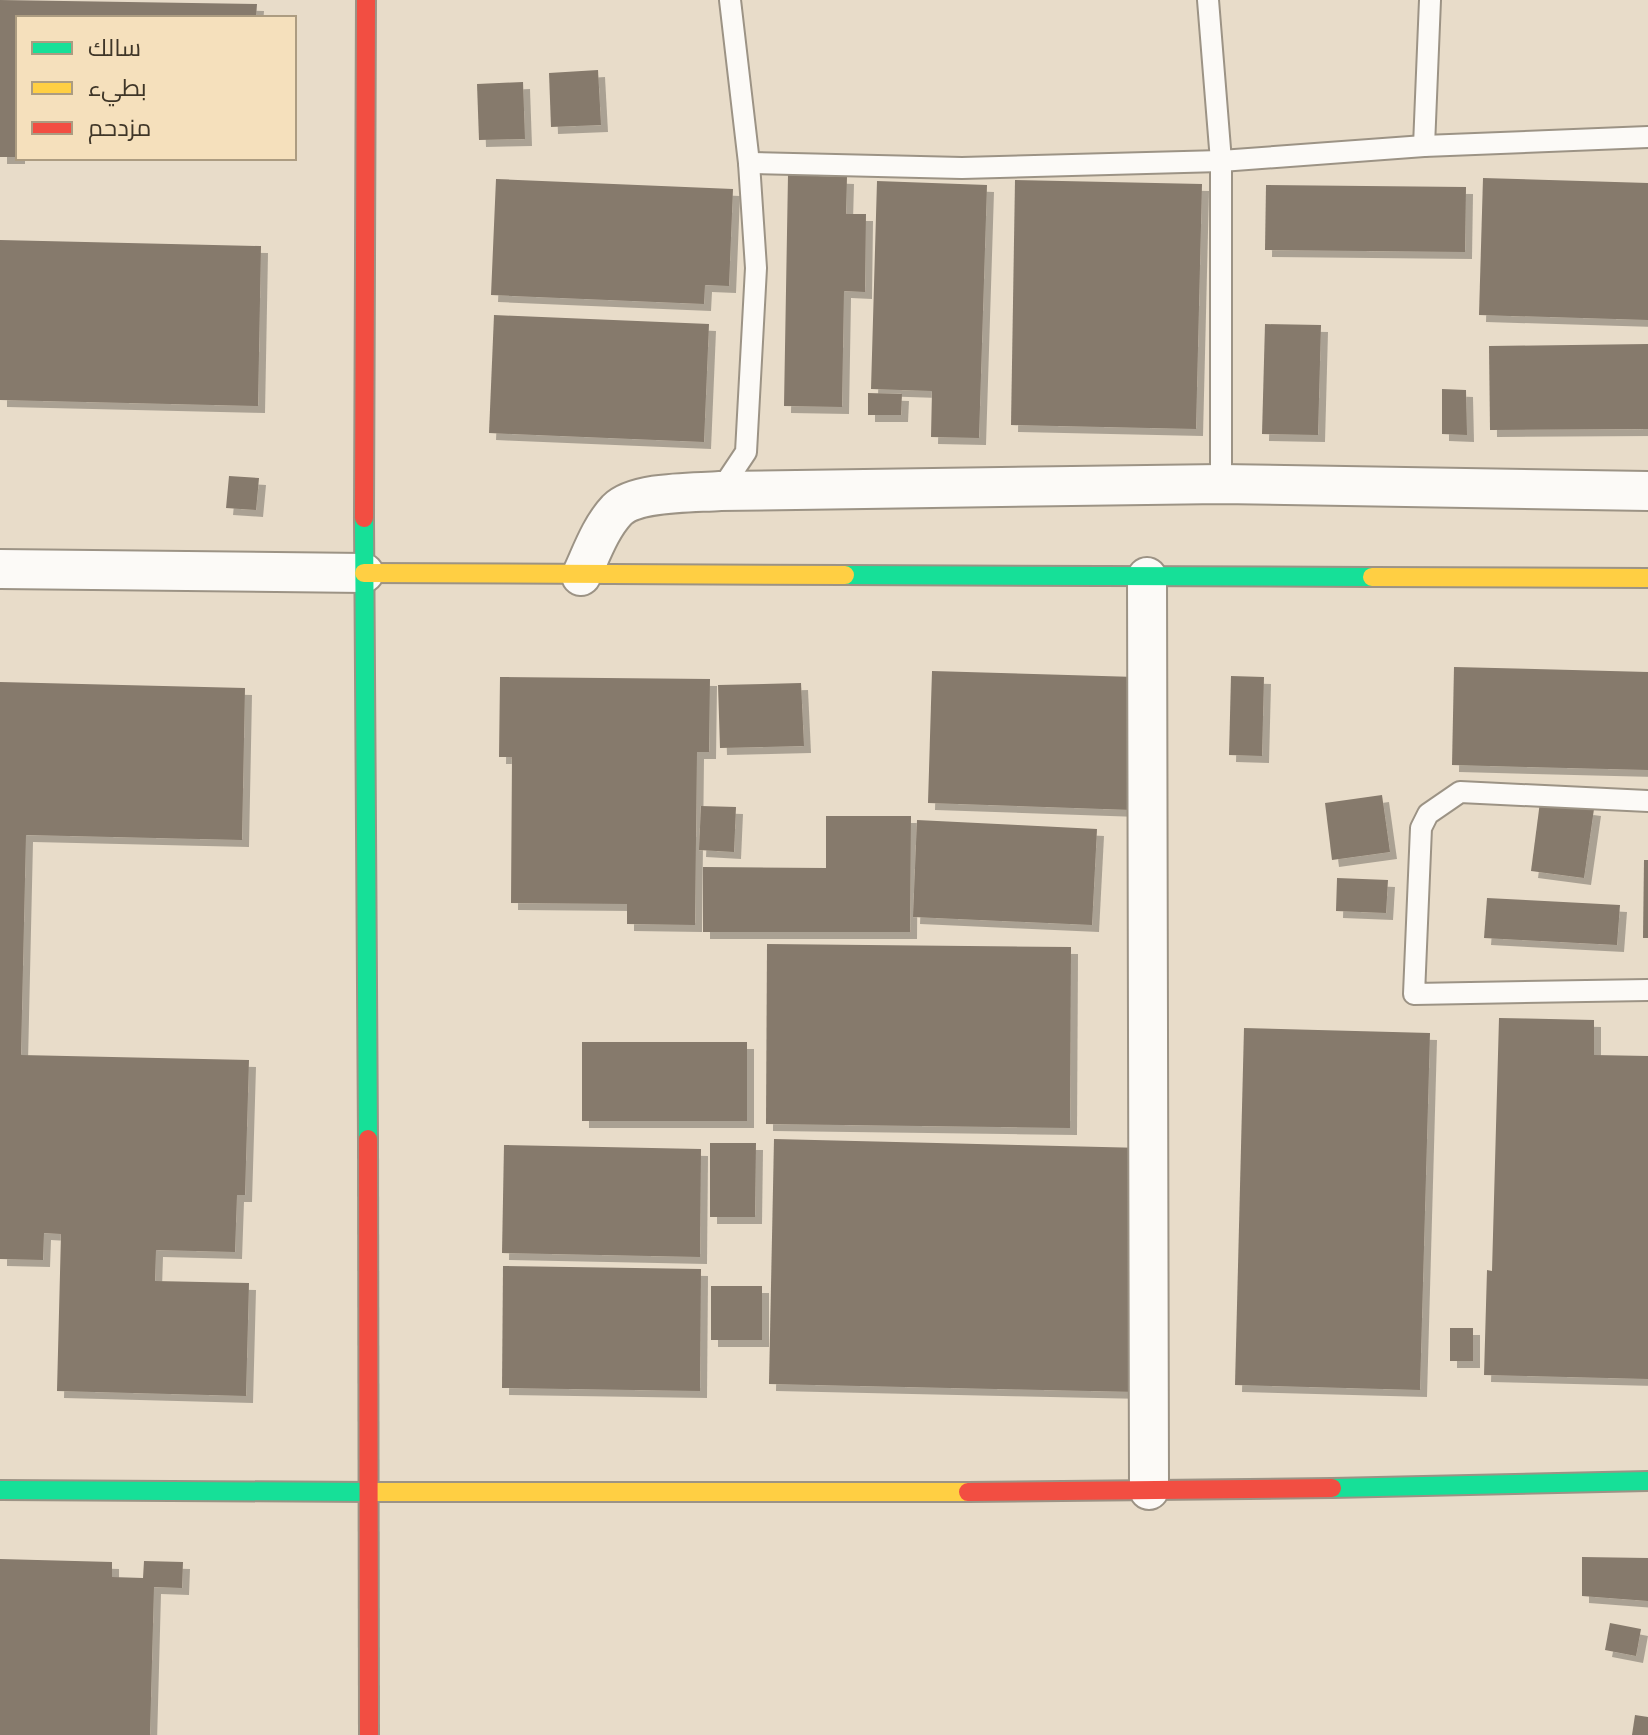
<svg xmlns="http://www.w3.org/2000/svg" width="1648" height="1735" font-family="Jost,Cairo,sans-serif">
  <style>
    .building { fill: #867a6c; filter: url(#shadow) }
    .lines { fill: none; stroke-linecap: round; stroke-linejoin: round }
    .lane-casing { stroke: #9c9385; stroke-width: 24 }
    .street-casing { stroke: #9c9385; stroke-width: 42 }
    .fast-casing { stroke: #9c9385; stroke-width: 22 }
    .slow-casing { stroke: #9c9385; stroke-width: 22 }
    .jam-casing { stroke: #9c9385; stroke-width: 22 }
    .lane { stroke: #fcfaf7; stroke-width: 20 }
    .street { stroke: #fcfaf7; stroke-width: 38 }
    .fast { stroke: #16e098; stroke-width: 18 }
    .slow { stroke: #ffcf43; stroke-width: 18 }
    .jam { stroke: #f24e42; stroke-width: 18 }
  </style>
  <defs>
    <filter id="shadow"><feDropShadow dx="7" dy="7" stdDeviation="0" flood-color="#0004"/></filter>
  </defs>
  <rect width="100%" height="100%" fill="#e8dcc9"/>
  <g class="building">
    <path d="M0,0L257,4L256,18H18V157H0Z"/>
    <path d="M598,70L601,125L551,127L549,73Z"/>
    <path d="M523,82L525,139L479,140L477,84Z"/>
    <path d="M788,175L847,177L846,214H866L865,292L844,291L842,407L784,406Z"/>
    <path d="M1483,178L1648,183V320L1479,315Z"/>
    <path d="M496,179L733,189L729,286L705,285L704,304L491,295Z"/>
    <path d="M1015,180L1202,184L1196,429L1011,425Z"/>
    <path d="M877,181L987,185L979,438L931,437L932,391L871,389Z"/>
    <path d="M1266,185L1466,187L1465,252L1265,250Z"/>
    <path d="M0,240L261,246L258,406L0,400Z"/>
    <path d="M494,315L709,324L704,442L489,433Z"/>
    <path d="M1265,324L1321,325L1318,435L1262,434Z"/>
    <path d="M1648,344V429L1490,430L1489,346Z"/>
    <path d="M1442,389L1466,390L1467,435L1442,434Z"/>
    <path d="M868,393L902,394L901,415H868Z"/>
    <path d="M229,476L259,478L256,510L226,508Z"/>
    <path d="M1454,667L1648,672V770L1452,765Z"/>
    <path d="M932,671L1136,677L1132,810L928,803Z"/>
    <path d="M1231,676L1264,677L1262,756L1229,755Z"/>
    <path d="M500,677L710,679L709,752H697L695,925L627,924V904L511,903L512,757H499Z"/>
    <path d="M0,682L245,688L242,840L26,835L21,1055L249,1060L245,1195H237L235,1252L156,1250L155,1281L249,1283L246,1396L57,1391L61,1234L44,1233L43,1260L0,1259Z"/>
    <path d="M801,683L804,746L720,748L718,685Z"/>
    <path d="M1382,795L1390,852L1332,860L1325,803Z"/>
    <path d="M1540,802L1594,809L1584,878L1531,871Z"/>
    <path d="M701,806L736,807L734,852L699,850Z"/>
    <path d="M826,816H911L910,932H703V867L826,868Z"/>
    <path d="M917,820L1097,829L1092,925L913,917Z"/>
    <path d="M1644,860H1648V938H1643Z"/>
    <path d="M1337,878L1388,880L1386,913L1336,911Z"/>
    <path d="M1487,898L1620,905L1617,945L1484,938Z"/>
    <path d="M767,944L1071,947L1070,1128L766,1124Z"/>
    <path d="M1499,1018L1594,1020V1055L1648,1056V1379L1484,1375L1487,1270L1492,1271Z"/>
    <path d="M1244,1028L1430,1033L1420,1390L1235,1385Z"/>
    <rect x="582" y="1042" width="165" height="79"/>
    <path d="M774,1139L1144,1148L1138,1392L769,1384Z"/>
    <path d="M710,1143H756L755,1217H710Z"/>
    <path d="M504,1145L701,1149L700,1257L502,1253Z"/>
    <path d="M503,1266L701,1269L700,1391L502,1388Z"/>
    <rect x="711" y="1286" width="51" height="54"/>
    <rect x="1450" y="1328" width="23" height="33"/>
    <path d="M1582,1557L1648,1558V1601L1582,1596Z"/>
    <path d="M0,1559L112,1562V1577L143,1578L144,1561L183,1562L182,1588L154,1587L150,1735H0Z"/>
    <path d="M1610,1623L1641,1629L1636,1656L1605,1650Z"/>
    <path d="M1635,1715L1648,1717V1735H1632Z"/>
  </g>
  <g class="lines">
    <defs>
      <g id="lane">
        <path d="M1208,0L1221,161V484"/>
        <path d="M1424,146L1430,0"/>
        <path d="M749,163L962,168L1221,161L1424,146L1648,137"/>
        <path d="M720,491L746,452L756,268L749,163L730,0"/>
        <path d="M1648,801L1460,792L1428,814L1421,828L1414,994L1648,990"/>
      </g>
      <g id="street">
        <path d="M0,569L364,573"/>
        <path d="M581,576C591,555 600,528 617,510C636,491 694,493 720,491L1221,484L1648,491"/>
        <path d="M1147,577L1149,1490"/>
      </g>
      <g id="fast">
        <path d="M364,518L368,1139"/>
        <path d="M845,575L1372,577"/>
        <path d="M1332,1488L1648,1481"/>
        <path d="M0,1490L370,1492"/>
      </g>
      <g id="slow">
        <path d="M364,573L845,575"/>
        <path d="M1372,577L1648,578"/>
        <path d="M370,1492H968"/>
      </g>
      <g id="jam">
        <path d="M364,518L366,0"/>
        <path d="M368,1139L369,1735"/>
        <path d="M968,1492L1332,1488"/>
      </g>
    </defs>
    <use href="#lane" class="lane-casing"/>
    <use href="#street" class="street-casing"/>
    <use href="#fast" class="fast-casing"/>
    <use href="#slow" class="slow-casing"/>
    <use href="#jam" class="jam-casing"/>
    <use href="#lane" class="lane"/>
    <use href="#street" class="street"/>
    <use href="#fast" class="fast"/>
    <use href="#slow" class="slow"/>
    <use href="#jam" class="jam"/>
  </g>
  <rect x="16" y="16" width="280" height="144" fill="#f5e0bc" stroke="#ac9c81" stroke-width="2"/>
  <rect x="32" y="42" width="40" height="12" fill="#16e098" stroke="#ac9c81" stroke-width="2"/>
  <text x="88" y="56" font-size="24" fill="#3f3628">سالك</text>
  <rect x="32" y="82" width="40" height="12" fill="#ffcf43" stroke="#ac9c81" stroke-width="2"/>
  <text x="88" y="96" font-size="24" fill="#3f3628">بطيء</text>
  <rect x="32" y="122" width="40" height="12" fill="#f24e42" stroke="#ac9c81" stroke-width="2"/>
  <text x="88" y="136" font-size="24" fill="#3f3628">مزدحم</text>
</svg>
